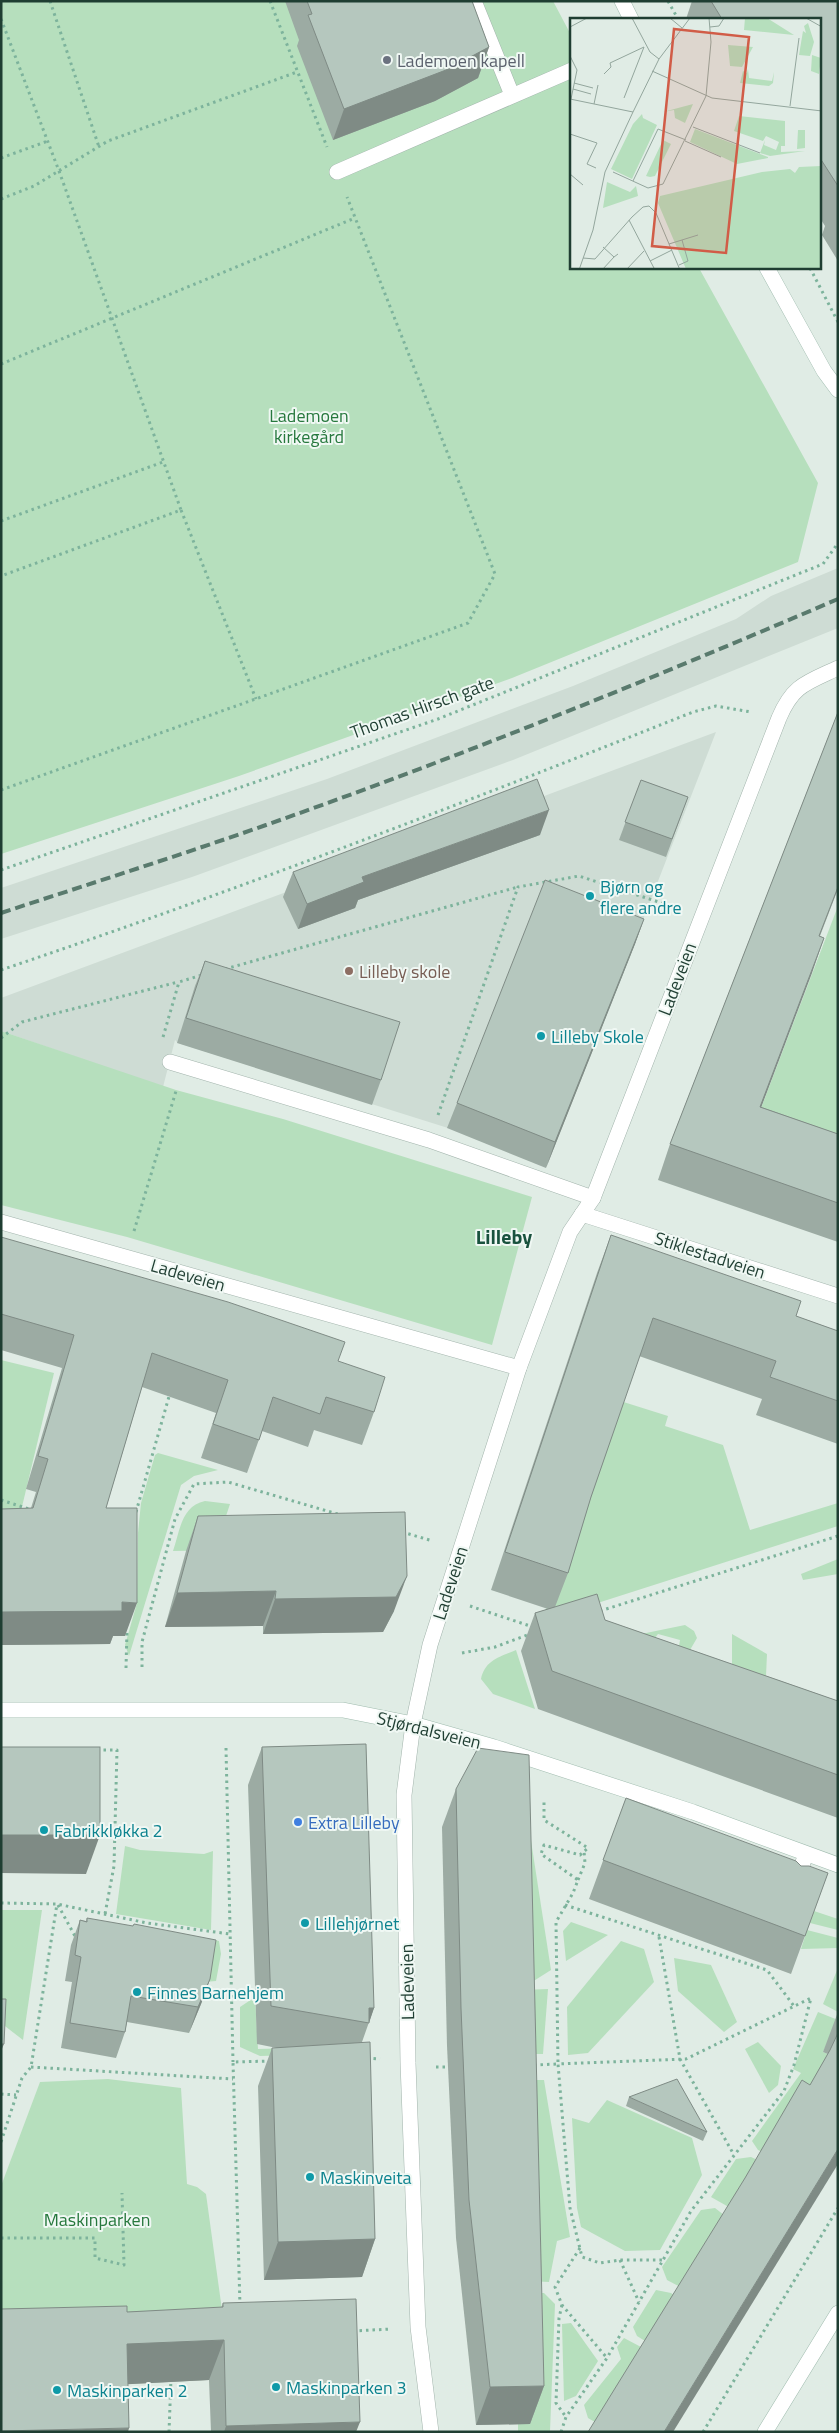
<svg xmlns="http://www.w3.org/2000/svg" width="839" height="2433" font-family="'Titillium Web',sans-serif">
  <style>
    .built { fill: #cedcd4 }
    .green { fill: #b6dfbd }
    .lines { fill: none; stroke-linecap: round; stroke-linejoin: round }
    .lane-casing { stroke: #a2b4ac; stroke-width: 16 }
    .street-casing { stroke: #a2b4ac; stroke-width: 16 }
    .secondary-casing { stroke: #a0bcaf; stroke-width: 16 }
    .path { stroke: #7db39c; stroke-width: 3; stroke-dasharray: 2.5 4; stroke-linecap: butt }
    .lane { stroke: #fff; stroke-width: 15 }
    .street { stroke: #fff; stroke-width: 15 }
    .secondary { stroke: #fff; stroke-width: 15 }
    .rail { stroke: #597a6d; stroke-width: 4; stroke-dasharray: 10 5; stroke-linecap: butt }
    .wall { fill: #9caba3 }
    .shaded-wall { fill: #7f8b85 }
    .building { fill: #b5c7be; stroke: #7f8b85 }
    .worship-dot { fill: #6b7280; stroke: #f0f8f4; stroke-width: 2 }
    .culture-dot { fill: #0f9aa8; stroke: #f0f8f4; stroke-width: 2 }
    .education-dot { fill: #8d6e63; stroke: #f0f8f4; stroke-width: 2 }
    .shop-dot { fill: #3f7fe0; stroke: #f0f8f4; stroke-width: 2 }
    .labels { text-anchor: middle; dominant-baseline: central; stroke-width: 4; stroke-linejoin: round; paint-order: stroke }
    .worship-label { font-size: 18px; fill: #5b616d; stroke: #f0f8f4; text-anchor: start }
    .park-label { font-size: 18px; fill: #26783d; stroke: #f0f8f4 }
    .street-label { font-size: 18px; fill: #1f3e32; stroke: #f0f8f4 }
    .culture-label { font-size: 18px; fill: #0d838f; stroke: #f0f8f4; text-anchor: start }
    .education-label { font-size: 18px; fill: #785e54; stroke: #f0f8f4; text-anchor: start }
    .shop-label { font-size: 18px; fill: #366cbe; stroke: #f0f8f4; text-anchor: start }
    .quarter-label { font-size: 20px; font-weight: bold; fill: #19523e; stroke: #f0f8f4 }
    .inset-road { fill: none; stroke: #93a69d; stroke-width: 1 }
    .view { fill: #d15c47; fill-opacity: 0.15; stroke: #d15c47; stroke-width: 2.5 }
    .inset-edge { fill: none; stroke: #1f3e32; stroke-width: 2.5 }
  </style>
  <rect width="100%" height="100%" fill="#e0ece5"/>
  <g class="built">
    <path d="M838,568V628L513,760L192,877L1,939V888L327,779L573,686L736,619L771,596Z"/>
    <path d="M716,732L634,943L448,1128L178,1043L175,1040L163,1087L1,1031V998Z"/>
  </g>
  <g class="green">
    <path d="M1,1H553L571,35L572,268H699L818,483L798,562L512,678L239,776L1,854Z"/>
    <path d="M838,906V1168L745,1150Z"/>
    <path d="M1,1031L176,1090L283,1119L532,1197L492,1345L127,1237L1,1205Z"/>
    <path d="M1,1360L54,1373L15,1536H1Z"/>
    <path d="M614,1399L668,1416L665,1426L723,1445L750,1530L838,1503V1526L557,1616L544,1615Z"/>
    <path d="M158,1453L218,1470L194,1476L181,1485L129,1656L125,1645L137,1603L138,1533L141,1503L155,1455Z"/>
    <path d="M205,1501L230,1504L225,1519L304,1549L173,1551C180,1531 181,1506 205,1501Z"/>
    <path d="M838,1559V1574L803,1580L801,1574Z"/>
    <path d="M685,1625L694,1631L697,1638L690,1650L678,1652L680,1640L658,1634L647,1648L612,1640Z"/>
    <path d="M732,1634L767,1654L766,1676L732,1664Z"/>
    <path d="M516,1650L535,1709L493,1694L481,1679C485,1660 499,1657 516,1650Z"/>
    <path d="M527,1815L551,1970L532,1982Z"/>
    <path d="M125,1846L140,1850L204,1854L213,1851L211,1930L116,1914Z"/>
    <path d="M1,1910H42L23,2040L1,2023Z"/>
    <path d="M814,1911L838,1919V1930L810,1923Z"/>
    <path d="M571,1922L608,1935L566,1961L563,1931Z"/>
    <path d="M807,1930L838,1938V1948L801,1949Z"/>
    <path d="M207,1938L219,1941L221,1954L216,1981L204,1982Z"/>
    <path d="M621,1941L644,1949L654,1982L588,2053L568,2055L567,2007Z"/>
    <path d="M674,1958L711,1965L737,2022L724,2032L678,1991Z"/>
    <path d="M838,1968V2012L823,2004Z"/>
    <path d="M548,1989L543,2054H495L521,1990Z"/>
    <path d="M255,1997L258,2049L332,2047V2054L260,2056L240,2047V2007Z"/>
    <path d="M818,2012L838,2020L823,2052L831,2055L767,2154L758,2150L752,2141L801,2073L793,2069Z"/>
    <path d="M758,2042L781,2066L778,2085L769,2093L745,2049Z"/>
    <path d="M108,2079L181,2088L187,2184L197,2187L206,2194L222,2310L1,2320V2186L40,2082Z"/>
    <path d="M523,2080H544L570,2237L557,2241L549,2282L527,2281Z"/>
    <path d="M607,2100L692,2138L702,2175L660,2250L625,2251L581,2227L577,2208L572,2118L589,2123Z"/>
    <path d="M751,2157L762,2162L734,2210L711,2197L736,2159Z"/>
    <path d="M715,2208L729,2219L684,2289L667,2280L662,2267L701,2210Z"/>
    <path d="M656,2290L671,2293L678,2298L653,2338L648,2335L645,2341L637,2336L633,2327Z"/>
    <path d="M538,2293H544L555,2304L550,2431L518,2432V2424H530Z"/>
    <path d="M571,2323L598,2361L576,2396L564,2401L562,2324Z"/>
    <path d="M624,2338L641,2347L600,2425L588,2418L584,2405L621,2359L617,2347Z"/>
  </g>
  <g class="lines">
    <defs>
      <g id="lane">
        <path d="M474,1L512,95"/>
        <path d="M337,172L572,70"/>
        <path d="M795,1885L806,1854"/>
      </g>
      <g id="street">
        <path d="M170,1062L429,1140L593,1198"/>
        <path d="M582,1214L838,1296"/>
        <path d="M1,1222L519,1368"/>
        <path d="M431,2432L418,2327L408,2063L404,1795L413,1724L430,1645L519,1368L570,1232L593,1198L779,718C793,685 806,683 838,668"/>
      </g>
      <g id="secondary">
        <path d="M622,1L631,19"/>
        <path d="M767,268L824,371L838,390"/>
        <path d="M1,1710H343L413,1724L494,1747L693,1812L838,1865"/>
        <path d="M765,2432L838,2313"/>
      </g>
    </defs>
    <use href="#lane" class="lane-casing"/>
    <use href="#street" class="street-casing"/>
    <use href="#secondary" class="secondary-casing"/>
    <g class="path">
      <path d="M50,1L99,147"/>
      <path d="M270,1L327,147"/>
      <path d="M668,1L678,19"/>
      <path d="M1,19L59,171L181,510L1,576"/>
      <path d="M1,158L48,141"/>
      <path d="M1,199L34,186L108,141L297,72"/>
      <path d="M810,268L838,322"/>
      <path d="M1,364L355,218"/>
      <path d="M181,510L256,699"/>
      <path d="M1,521L163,462"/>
      <path d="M1,790L468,623L495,574L347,197"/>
      <path d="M1,870L438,719L823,564L838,543"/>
      <path d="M225,969L518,887"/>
      <path d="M1,970C235,891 464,803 693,712L716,706L751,712"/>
      <path d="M163,1037L179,982L202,975"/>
      <path d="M1,1038L22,1022L178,982"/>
      <path d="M438,1115L518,887L579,876L677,908"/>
      <path d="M134,1231L176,1091"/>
      <path d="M1,1500L32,1510"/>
      <path d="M136,1512L170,1393"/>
      <path d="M402,1532L433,1541"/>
      <path d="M470,1606L533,1627"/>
      <path d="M600,1611L838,1536"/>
      <path d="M462,1653L495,1647L530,1634"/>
      <path d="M142,1667V1642L175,1519L194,1484L228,1482L341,1515"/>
      <path d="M126,1668L127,1630"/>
      <path d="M226,1748L233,2062"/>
      <path d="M97,1750H117L114,1866L105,1914"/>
      <path d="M578,1880L585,1863L584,1851"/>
      <path d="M1,1903L57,1904L147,1923L230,1934"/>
      <path d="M58,1905L76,1938"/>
      <path d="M565,1905L767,1970L794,2006"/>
      <path d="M659,1937L680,2059L734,2155"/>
      <path d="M367,2058L380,2059"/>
      <path d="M534,2065L558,2064L556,1922L573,1893L578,1880L541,1854L544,1845L580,1855L588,1848L544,1820V1799"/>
      <path d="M31,2067L233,2079"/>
      <path d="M436,2067H452"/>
      <path d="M1,2094L16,2095"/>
      <path d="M1,2142L22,2078L31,2067L57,1904"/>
      <path d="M1,2238H95V2258L124,2265L122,2193"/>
      <path d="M580,2248L555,2287L562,2305L607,2358"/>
      <path d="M620,2260L639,2302"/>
      <path d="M562,2305L559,2318L556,2403L566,2417"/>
      <path d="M240,2306L233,2062L271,2061"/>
      <path d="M353,2331L391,2329"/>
      <path d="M169,2432L171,2378"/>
      <path d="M561,2432L566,2417L607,2358L691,2211L784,2091L794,2065L811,1998L686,2059L558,2064L570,2208L582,2257L600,2263L620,2260H663"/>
      <path d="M703,2432L838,2208"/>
    </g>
    <use href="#lane" class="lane"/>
    <use href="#street" class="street"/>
    <use href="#secondary" class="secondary"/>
    <path class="rail" d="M1,913C89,884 178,856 266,825C459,757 649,680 838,599"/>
  </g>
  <g class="wall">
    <path d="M285,1H472L489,47L478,78L435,101L333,140L297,46L299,40Z"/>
    <path d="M692,1H838V261L822,235L825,226L820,218V19H686Z"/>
    <path d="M838,712V889L820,936L824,938L761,1107L838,1134V1242L658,1180L670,1144Z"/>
    <path d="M641,780L688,797L666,857L619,840Z"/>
    <path d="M540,835L358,900L355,908L298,929L283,897L293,872Z"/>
    <path d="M644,919L635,944L546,1168L447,1128L457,1103Z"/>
    <path d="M205,961L381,1080L372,1105L177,1043L195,986Z"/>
    <path d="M611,1235L796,1316L838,1331V1444L756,1415L762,1399L639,1356L591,1497L568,1573L555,1607L605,1620L838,1701V1818L538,1709L521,1651L535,1613L548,1609L491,1590L597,1273Z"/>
    <path d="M1,1237L338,1361L374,1412L362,1445L314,1430L308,1447L262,1431L247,1473L201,1458L216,1413L142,1387L106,1508L125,1636H113L110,1644L1,1645V1509L31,1508L36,1492L26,1489L62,1368L1,1350Z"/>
    <path d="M198,1516L394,1611L383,1632L263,1634V1626L165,1627L186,1551Z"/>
    <path d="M262,1747L374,2008L362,2042L375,2239L362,2277L264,2280L258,2086L272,2048H277L257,2044L248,1785Z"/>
    <path d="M456,1789L544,2386L530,2424L476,2425L456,2238L447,2046L442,1827Z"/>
    <path d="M626,1798L801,1866L828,1873L791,1974L589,1899Z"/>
    <path d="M87,1918L210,1979L201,2004L189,2033L127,2022L125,2032L116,2058L61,2048L72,1982L65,1981L71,1945L80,1920L86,1921Z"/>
    <path d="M838,2012V2164L810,2085L828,2054L823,2052Z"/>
    <path d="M629,2097L707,2132L703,2141L626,2106Z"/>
    <path d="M223,2303L356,2432H211L209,2380L128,2384L127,2312L221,2308Z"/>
  </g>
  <g class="shaded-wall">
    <path d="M489,47L478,78L435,101L333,140L344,109Z"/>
    <path d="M549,810L540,835L358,900L355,908L298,929L307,904L362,877Z"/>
    <path d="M644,919L635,944L546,1168L555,1142Z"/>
    <path d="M824,938L812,973L748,1142L760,1107Z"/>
    <path d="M407,1576L394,1611L383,1632L263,1634L275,1599Z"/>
    <path d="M276,1591L263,1626L165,1627L177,1593Z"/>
    <path d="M122,1602L137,1603L125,1636H113L110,1644L1,1645V1612Z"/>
    <path d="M1,1835H100L86,1874L1,1873Z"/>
    <path d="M210,1979L201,2004L189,2033L198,2007Z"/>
    <path d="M369,2008H374L369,2023Z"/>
    <path d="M1,2044H4L1,2051Z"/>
    <path d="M838,2149V2164L673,2432H664Z"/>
    <path d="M375,2239L362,2277L264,2280L278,2242Z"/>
    <path d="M224,2340L209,2380L113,2385L127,2344Z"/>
    <path d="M544,2386L530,2424L476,2425L490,2387Z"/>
    <path d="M360,2422L356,2432H224L226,2426Z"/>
    <path d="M129,2428L128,2432H1V2431Z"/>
  </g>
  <g class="building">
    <path d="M307,1H472L489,47L446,70L344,109L308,15L312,14Z"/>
    <path d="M711,1H838V186L820,158V19H722Z"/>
    <path d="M838,712V887L819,936L824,938L760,1107L838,1134V1203L670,1144Z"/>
    <path d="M537,779L549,810L362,877L364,882L307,904L293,872Z"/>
    <path d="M641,780L688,797L672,839L625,822Z"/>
    <path d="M545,880L644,919L555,1142L457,1103Z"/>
    <path d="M205,961L400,1022L381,1080L186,1018Z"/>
    <path d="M611,1235L801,1301L796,1316L838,1331V1401L770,1377L776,1361L653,1318L591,1497L568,1573L505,1552Z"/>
    <path d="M1,1237L228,1302L345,1342L338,1361L385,1377L374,1412L326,1397L320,1414L273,1397L259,1440L213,1424L228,1380L152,1353L106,1508H137V1603L122,1602V1611L1,1612V1509L33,1508L48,1459L38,1456L74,1335L1,1314Z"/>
    <path d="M405,1512L407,1576L396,1597L275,1599L276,1591L177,1593L198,1516Z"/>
    <path d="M597,1594L605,1620L838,1701V1775L552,1671L535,1613Z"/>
    <path d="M366,1744L374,2008H369V2023L271,2006L262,1747Z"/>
    <rect x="1" y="1747" width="99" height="88"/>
    <path d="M478,1748L529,1755L544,2386L490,2387L469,2200L461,2008L456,1789Z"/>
    <path d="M626,1798L796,1861L801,1866H809L828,1873L805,1936L603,1860Z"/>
    <path d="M87,1918L133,1926L134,1924L216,1940L210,1979L198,2007L131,1996L125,2032L70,2023L81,1957L75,1955L80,1920L87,1922Z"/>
    <path d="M1,1999H6L4,2044H1Z"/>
    <path d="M838,2033V2149L664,2432H588L745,2178L802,2080L810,2085L830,2050Z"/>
    <path d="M370,2042L375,2239L278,2242L272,2048Z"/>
    <path d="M677,2079L707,2132L629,2097Z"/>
    <path d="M356,2299L360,2422L226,2426L224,2340L127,2344L129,2428L1,2431V2309L127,2306V2312L223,2307V2303Z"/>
  </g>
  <circle class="worship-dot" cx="387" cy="60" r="5"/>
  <g class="culture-dot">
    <circle cx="590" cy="896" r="5"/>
    <circle cx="541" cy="1036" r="5"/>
    <circle cx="44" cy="1830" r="5"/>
    <circle cx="305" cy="1923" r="5"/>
    <circle cx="137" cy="1992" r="5"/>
    <circle cx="310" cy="2177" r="5"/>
    <circle cx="276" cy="2387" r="5"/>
    <circle cx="57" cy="2390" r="5"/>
  </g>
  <circle class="education-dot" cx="349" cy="971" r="5"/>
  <circle class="shop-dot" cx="298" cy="1822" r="5"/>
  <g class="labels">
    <g class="worship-label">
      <text x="397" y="60">Lademoen kapell</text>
    </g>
    <g class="park-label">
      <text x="309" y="415">Lademoen<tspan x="309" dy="21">kirkegård</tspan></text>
      <text x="97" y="2219">Maskinparken</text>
    </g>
    <g class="street-label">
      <text transform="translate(422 707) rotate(-20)">Thomas Hirsch gate</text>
      <text transform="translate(677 979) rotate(-69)">Ladeveien</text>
      <text transform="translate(710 1255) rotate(18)">Stiklestadveien</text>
      <text transform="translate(188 1275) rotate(16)">Ladeveien</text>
      <text transform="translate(450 1583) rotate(-72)">Ladeveien</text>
      <text transform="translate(429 1730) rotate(14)">Stjørdalsveien</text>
      <text transform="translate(407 1982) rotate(-91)">Ladeveien</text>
    </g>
    <g class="culture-label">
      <text x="600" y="886">Bjørn og<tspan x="600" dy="21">flere andre</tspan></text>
      <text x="551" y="1036">Lilleby Skole</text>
      <text x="54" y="1830">Fabrikkløkka 2</text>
      <text x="315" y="1923">Lillehjørnet</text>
      <text x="147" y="1992">Finnes Barnehjem</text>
      <text x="320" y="2177">Maskinveita</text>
      <text x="286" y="2387">Maskinparken 3</text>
      <text x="67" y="2390">Maskinparken 2</text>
    </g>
    <g class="education-label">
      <text x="359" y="971">Lilleby skole</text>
    </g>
    <g class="shop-label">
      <text x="308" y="1822">Extra Lilleby</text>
    </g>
    <g class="quarter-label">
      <text x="504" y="1236">Lilleby</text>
    </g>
  </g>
  <g transform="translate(570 18)">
    <rect width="251" height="251" fill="#e0ece5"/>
    <path d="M175,0H197L224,17L174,12ZM238,5L244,24L240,38L229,37L233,13L236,15L234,8ZM158,27L183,29L172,49L160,48ZM242,37L251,40L249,56L241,53ZM178,51L179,60L202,63L204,54L203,65L199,68L170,65L173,53L177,55ZM123,86L115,105L105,100L104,92L93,94ZM72,96L73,100L87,107L62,161L41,151L63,106ZM169,98L215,103V128H211V134L235,133L200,138L190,135L195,122L194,127L206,132L209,124L196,118L193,123L164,113ZM125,111L198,139V140L167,146L120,124ZM228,112H235V130L227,131ZM93,122L101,126L85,158L80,159L76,158ZM251,148V251H116L88,185L90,178L192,154L220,151L225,155L229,149ZM37,164L60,174L66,168L68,178L33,190Z" fill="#b6dfbd"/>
    <path class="inset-road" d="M62,0L80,34L89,41M100,0L112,10M236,0L252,9M0,9L17,0M140,9L149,8L154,0M0,38L7,52L1,81M82,53L142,80L252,93M34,56L41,49L40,45L74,29M4,65L23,70M3,71L21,76M54,80L74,29M0,81L63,94L89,41L120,0M24,86L28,67M220,88L229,20M123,109L190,135M0,116L27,125L17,146L26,150M115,123L151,139M43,154L78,170L93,166L136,78L141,24L139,0M0,156L13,167M63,163L88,111L116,122M59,202L85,252M99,226L128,217M33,229L44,239L48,236M13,240L25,241L62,199L73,189L79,188L86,195L110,252M80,243L102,232M109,247L118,243L112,222M9,252L23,212L35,154L63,94M32,252L44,239M56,252L74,233"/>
    <path class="view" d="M104,11L179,19L156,235L82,228Z"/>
    <rect width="251" height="251" class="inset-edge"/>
  </g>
  <rect width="839" height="2433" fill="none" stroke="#1f3e32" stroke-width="5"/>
</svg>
